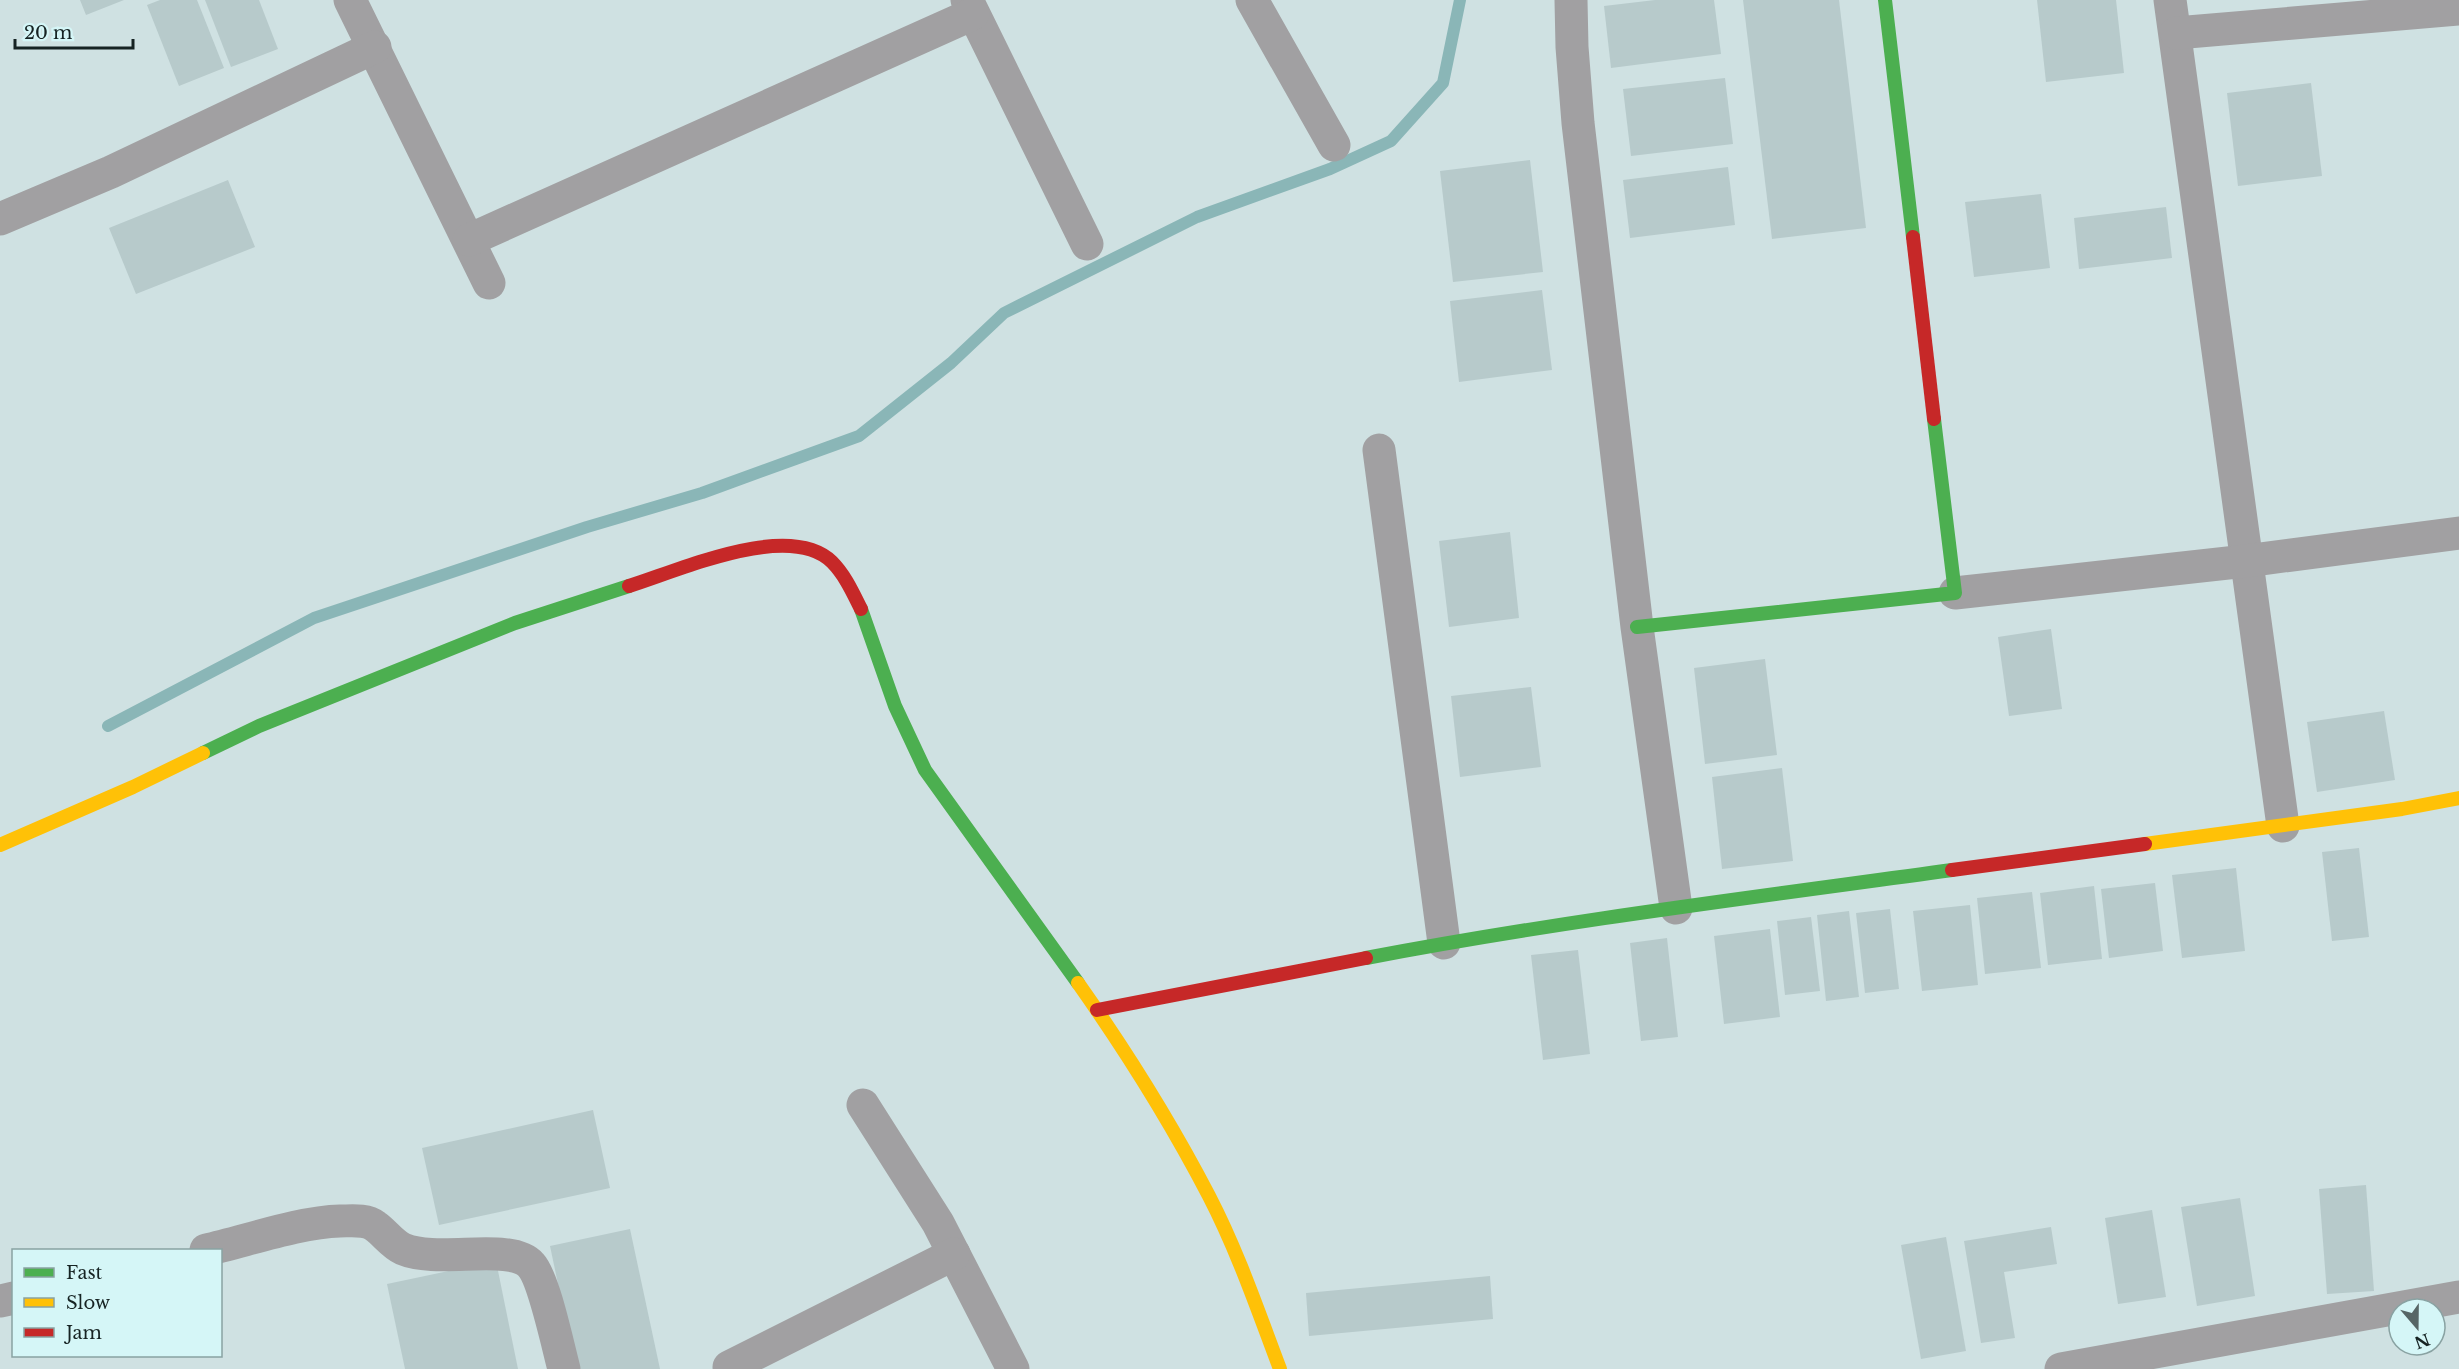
<svg xmlns="http://www.w3.org/2000/svg" width="2459" height="1369" font-family="'Libre Baskerville',serif">
  <style>
    .lines { fill: none; stroke-linecap: round; stroke-linejoin: round }
    .stream { stroke: #8ab6b7; stroke-width: 12 }
    .building { fill: #b7cacb }
    .street { stroke: #a1a0a2; stroke-width: 33 }
    .fast { stroke: #4caf50; stroke-width: 14 }
    .slow { stroke: #ffc107; stroke-width: 14 }
    .jam { stroke: #c62828; stroke-width: 14 }
  </style>
  <rect width="100%" height="100%" fill="#cfe1e2"/>
  <g class="lines">
    <path class="stream" d="M108,726L314,618L587,527L702,493L859,436L951,363L1004,313L1197,217L1330,169L1391,141L1443,83L1460,0"/>
  </g>
  <g class="building">
    <path d="M80,0H124L86,15Z"/>
    <path d="M160,0H197L224,68L179,86L147,5Z"/>
    <path d="M205,0H259L278,49L231,67Z"/>
    <path d="M1655,0H1714L1721,54L1611,68L1604,6Z"/>
    <path d="M1743,0H1839L1866,228L1772,239Z"/>
    <path d="M2037,0H2116L2124,73L2046,82Z"/>
    <path d="M1725,78L1733,144L1631,156L1623,89Z"/>
    <path d="M2311,83L2322,176L2238,186L2227,93Z"/>
    <path d="M1530,160L1543,272L1453,282L1440,171Z"/>
    <path d="M1728,167L1735,225L1630,238L1623,180Z"/>
    <path d="M228,180L255,247L136,294L109,228Z"/>
    <path d="M2041,194L2050,268L1974,277L1965,202Z"/>
    <path d="M2166,207L2172,258L2079,269L2074,218Z"/>
    <path d="M1542,290L1552,370L1459,382L1450,301Z"/>
    <path d="M1510,532L1519,618L1449,627L1439,541Z"/>
    <path d="M2051,629L2062,709L2009,716L1998,637Z"/>
    <path d="M1765,659L1777,755L1705,764L1694,668Z"/>
    <path d="M1531,687L1541,767L1460,777L1451,696Z"/>
    <path d="M2384,711L2395,780L2317,792L2307,722Z"/>
    <path d="M1782,768L1793,861L1722,869L1712,777Z"/>
    <path d="M2359,848L2369,937L2332,941L2322,852Z"/>
    <path d="M2236,868L2245,951L2182,958L2172,875Z"/>
    <path d="M2155,883L2163,951L2109,958L2101,889Z"/>
    <path d="M2094,886L2102,959L2048,965L2040,893Z"/>
    <path d="M2032,892L2041,968L1985,974L1977,898Z"/>
    <path d="M1970,905L1978,985L1922,991L1913,911Z"/>
    <path d="M1890,909L1899,989L1865,993L1856,913Z"/>
    <path d="M1849,911L1859,997L1826,1001L1817,915Z"/>
    <path d="M1811,917L1820,991L1785,995L1777,921Z"/>
    <path d="M1770,929L1780,1017L1724,1024L1714,936Z"/>
    <path d="M1667,938L1678,1037L1641,1041L1630,943Z"/>
    <path d="M1578,950L1590,1054L1543,1060L1531,955Z"/>
    <path d="M593,1110L610,1188L439,1225L422,1148Z"/>
    <path d="M2366,1185L2374,1291L2327,1294L2319,1189Z"/>
    <path d="M2240,1198L2255,1296L2197,1306L2181,1207Z"/>
    <path d="M2152,1210L2166,1297L2118,1304L2105,1218Z"/>
    <path d="M2051,1227L2057,1264L2004,1272L2015,1338L1981,1343L1964,1241Z"/>
    <path d="M630,1229L660,1369H576L550,1246Z"/>
    <path d="M1946,1237L1966,1351L1921,1359L1901,1245Z"/>
    <path d="M496,1261L518,1369H405L387,1284Z"/>
    <path d="M1490,1276L1493,1319L1309,1336L1306,1293Z"/>
  </g>
  <g class="lines">
    <g class="street">
      <path d="M350,0L489,283"/>
      <path d="M967,0L1087,244"/>
      <path d="M1252,0L1334,145"/>
      <path d="M1571,0L1572,47L1578,123L1637,627L1676,908"/>
      <path d="M2170,0L2283,826"/>
      <path d="M2176,33L2459,9"/>
      <path d="M0,219L111,172L375,47"/>
      <path d="M469,240L973,14"/>
      <path d="M1379,450L1444,943"/>
      <path d="M1955,593L2246,561L2459,533"/>
      <path d="M863,1105L938,1223L1013,1369"/>
      <path d="M206,1250C246,1241 300,1222 340,1221C351,1221 366,1219 375,1226C385,1233 392,1244 403,1249C438,1264 511,1242 531,1265C544,1279 558,1347 564,1369"/>
      <path d="M0,1301L14,1298"/>
      <path d="M729,1367L954,1254"/>
      <path d="M2061,1369L2459,1297"/>
    </g>
    <g class="fast">
      <path d="M1885,0L1913,237"/>
      <path d="M861,609L895,706L925,770L1078,983"/>
      <path d="M1637,627L1955,593L1934,419"/>
      <path d="M203,753L259,726L515,623L629,586"/>
      <path d="M1366,958C1560,921 1756,897 1952,870"/>
    </g>
    <g class="slow">
      <path d="M2145,844L2402,809L2459,798"/>
      <path d="M0,845L133,787L203,753"/>
      <path d="M1078,983C1126,1051 1171,1123 1209,1196C1238,1252 1258,1311 1280,1369"/>
    </g>
    <g class="jam">
      <path d="M1913,237L1934,419"/>
      <path d="M629,586C678,571 789,520 832,562C845,575 853,593 861,609"/>
      <path d="M1952,870L2145,844"/>
      <path d="M1097,1010L1366,958"/>
    </g>
  </g>
  <rect x="12" y="1249" width="210" height="108" fill="#d5f6f7" stroke="#89a2a2" stroke-width="1.5"/>
  <rect x="24" y="1268" width="30" height="9" fill="#4caf50" stroke="#89a2a2" stroke-width="1.5"/>
  <text x="66" y="1279" font-size="18" fill="#162323">Fast</text>
  <rect x="24" y="1298" width="30" height="9" fill="#ffc107" stroke="#89a2a2" stroke-width="1.5"/>
  <text x="66" y="1309" font-size="18" fill="#162323">Slow</text>
  <rect x="24" y="1328" width="30" height="9" fill="#c62828" stroke="#89a2a2" stroke-width="1.5"/>
  <text x="66" y="1339" font-size="18" fill="#162323">Jam</text>
  <g transform="translate(2417 1327) rotate(160)"><circle r="28" fill="#d5f6f7" stroke="#89a2a2" stroke-width="1.5"/>
  <path d="M0-4.5L10 22L0 15L-10 22Z" fill="#576666"/>
  <text y="-9" font-size="16" font-weight="bold" text-anchor="middle" fill="#162323">N</text>
  </g>
  <path d="M15 39v9h118v-9" fill="none" stroke="#162323" stroke-width="3"/>
  <text x="24" y="39" font-size="18" fill="#162323" stroke="#d5f6f7" stroke-width="4.5" paint-order="stroke">20 m</text>
</svg>
